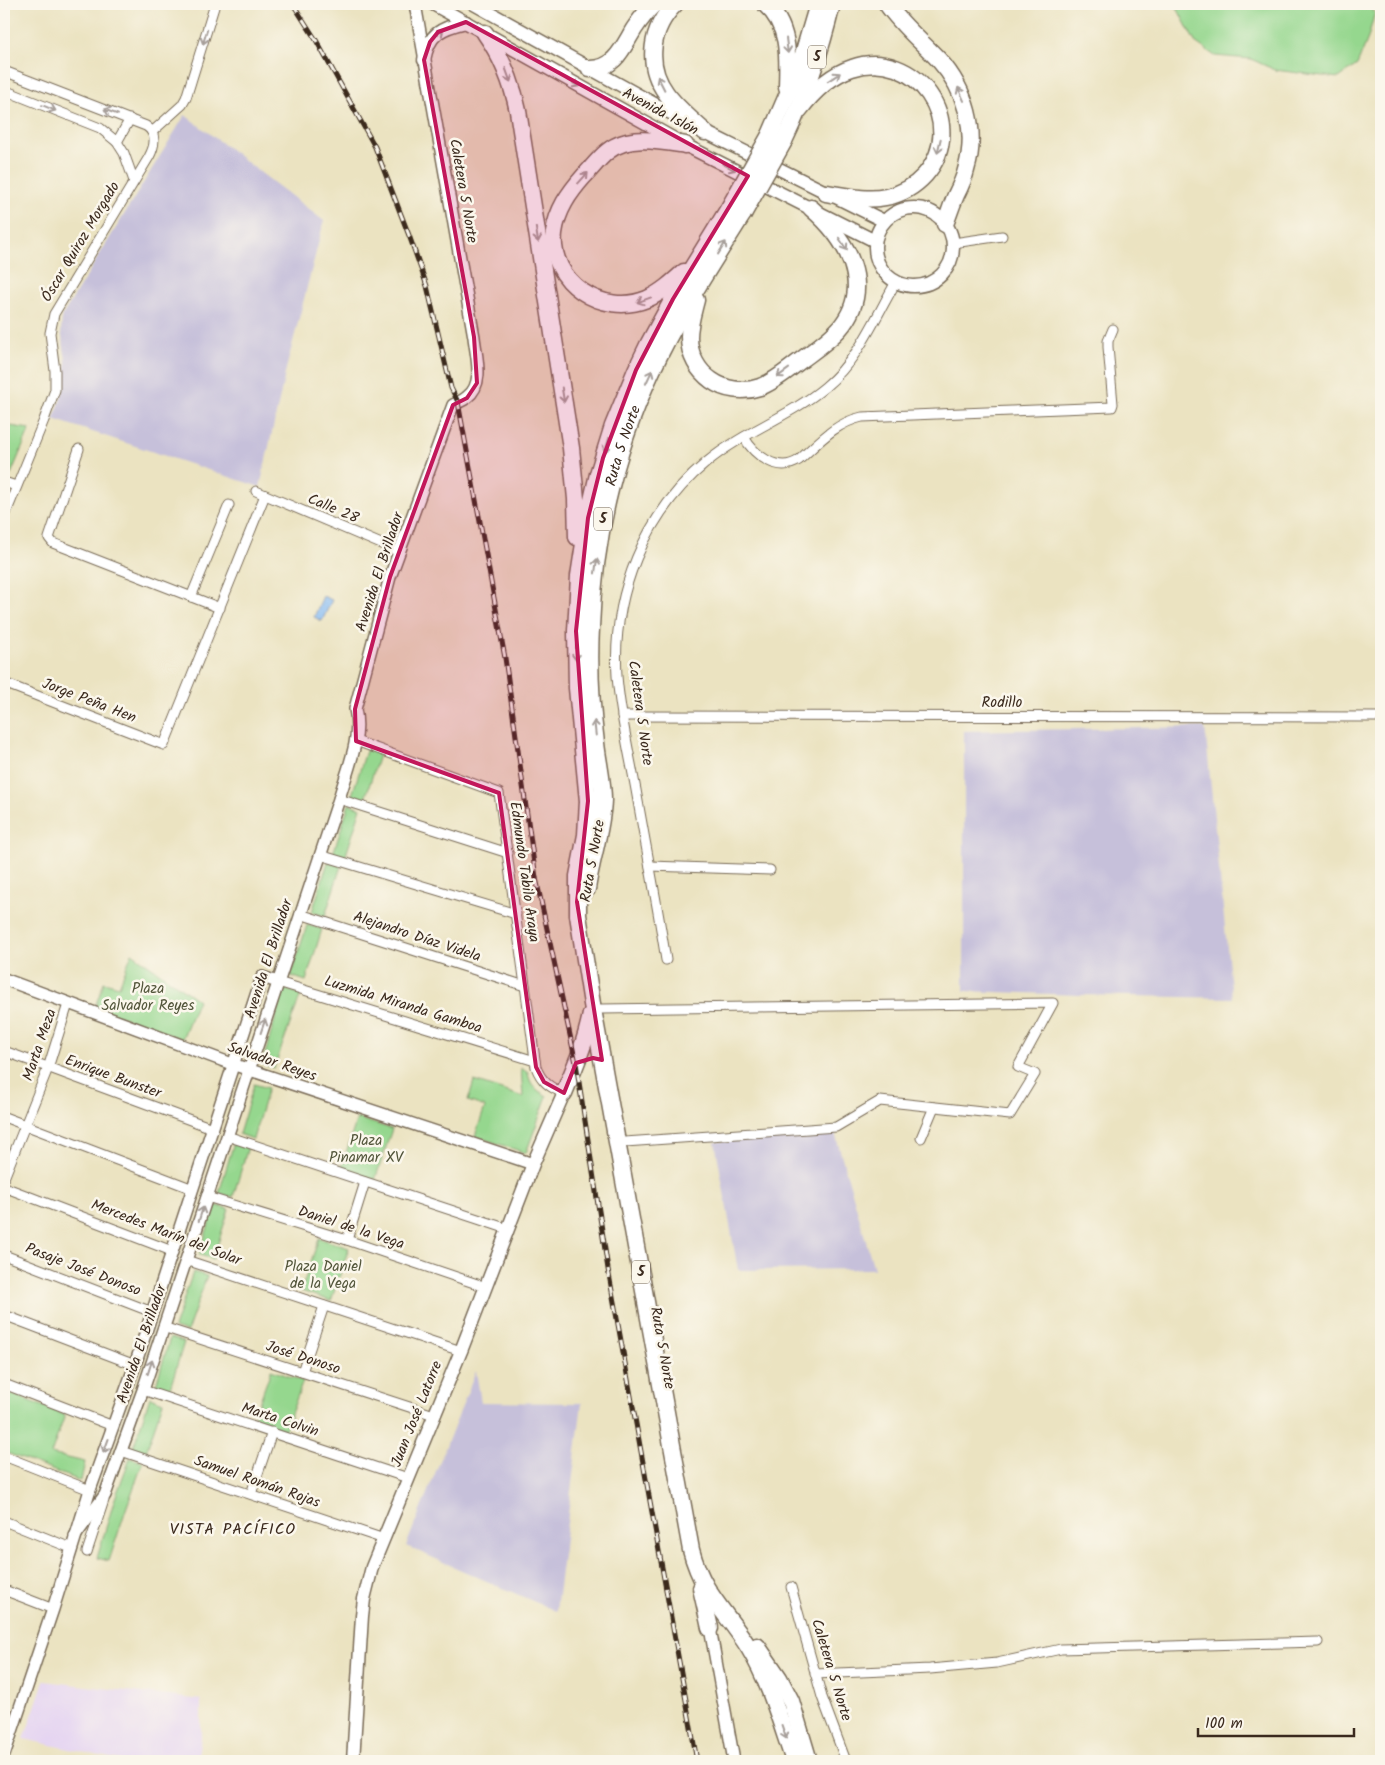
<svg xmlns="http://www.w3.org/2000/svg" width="1385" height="1765" font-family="Kalam,sans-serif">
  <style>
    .built { fill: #e4d3f2 }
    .industrial { fill: #c6c0da }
    .green { fill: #95d78e; stroke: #688056 }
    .water { fill: #83b9f2; stroke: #5f7288 }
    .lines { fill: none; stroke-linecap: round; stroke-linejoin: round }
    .minor-casing { stroke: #796b57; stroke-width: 11 }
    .tertiary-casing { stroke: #796b57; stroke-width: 14 }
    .secondary-casing { stroke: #796b57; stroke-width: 15 }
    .motorway-casing { stroke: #796b57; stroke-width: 19 }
    .minor { stroke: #fff; stroke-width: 9 }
    .tertiary { stroke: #fff; stroke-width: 11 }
    .secondary { stroke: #fff; stroke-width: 12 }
    .motorway { stroke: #fff; stroke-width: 16 }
    .rail-casing { stroke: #3b2a1e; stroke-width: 5 }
    .rail { stroke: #fbf7ec; stroke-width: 3; stroke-dasharray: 9; stroke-linecap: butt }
    .motorway-bridge-casing { stroke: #796b57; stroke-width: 19; stroke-linecap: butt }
    .motorway-bridge { stroke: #fff; stroke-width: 16 }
    .oneway { stroke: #a79f9a }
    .marked { fill: #c2185b; fill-opacity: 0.2; stroke: #c2185b; stroke-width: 4; stroke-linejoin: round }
    .labels { text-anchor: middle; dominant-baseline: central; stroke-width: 5; stroke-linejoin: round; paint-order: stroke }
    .shield { fill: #fbf7ec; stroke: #75685c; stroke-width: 1 }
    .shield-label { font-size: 14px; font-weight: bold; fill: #3b2a1e }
    .street-label { font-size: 15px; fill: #3b2a1e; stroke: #fbf7ec }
    .park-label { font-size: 15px; fill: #52553a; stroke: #fbf7ec }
    .neighbourhood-label { font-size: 16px; letter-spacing: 1px; fill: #3b2a1e; stroke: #fbf7ec }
  </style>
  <rect width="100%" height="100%" fill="#fbf7ec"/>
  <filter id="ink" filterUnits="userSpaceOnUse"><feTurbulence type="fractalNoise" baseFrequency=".02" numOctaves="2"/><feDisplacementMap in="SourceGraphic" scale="10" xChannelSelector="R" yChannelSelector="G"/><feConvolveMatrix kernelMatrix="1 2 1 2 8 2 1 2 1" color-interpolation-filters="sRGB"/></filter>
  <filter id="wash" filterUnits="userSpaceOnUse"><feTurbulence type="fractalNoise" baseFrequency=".0096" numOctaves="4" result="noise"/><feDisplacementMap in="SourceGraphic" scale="20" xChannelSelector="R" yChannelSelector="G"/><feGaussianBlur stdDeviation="1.12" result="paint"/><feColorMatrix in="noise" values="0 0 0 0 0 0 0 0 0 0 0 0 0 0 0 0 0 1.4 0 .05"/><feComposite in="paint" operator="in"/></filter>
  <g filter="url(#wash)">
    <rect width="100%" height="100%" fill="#ebe3c1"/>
    <path class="built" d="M44,1681L201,1700V1738L197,1761H124L24,1739Z"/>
    <g class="industrial">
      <path d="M185,115L324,221L286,369L260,487L53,419L58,408L65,383L66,360L61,331L62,316Z"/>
      <path d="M1205,727L1232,998L1080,995L964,991V731Z"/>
      <path d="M835,1133L874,1269L738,1270L715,1142Z"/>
      <path d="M476,1371L481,1402L582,1403L556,1611L406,1546Z"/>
    </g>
    <g class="green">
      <path d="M1175,4H1364L1375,12L1368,38L1357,65L1339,78L1275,70L1251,59L1215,56L1195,42Z"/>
      <path d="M4,425L30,429L11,474L6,477L4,476Z"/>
      <path d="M367,748L380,752L364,802L351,798Z"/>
      <path d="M349,804L361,808L345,858L333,854Z"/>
      <path d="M328,862L341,866L325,916L312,912Z"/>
      <path d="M307,925L322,929L306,981L291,976Z"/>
      <path d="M132,953L198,1000L182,1039L95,1007L104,982L119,986Z"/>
      <path d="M284,989L301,994L274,1068L262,1064Z"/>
      <path d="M521,1068L528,1073C530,1085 536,1090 547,1096L526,1153L475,1136L485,1107L468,1101L474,1081L523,1097Z"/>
      <path d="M254,1084L268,1088L253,1139L239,1134Z"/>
      <path d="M357,1118L392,1129L375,1180L341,1169Z"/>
      <path d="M234,1142L248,1147L233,1197L219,1193Z"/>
      <path d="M215,1205L229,1209L213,1259L199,1255Z"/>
      <path d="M319,1238L349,1248L331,1301L301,1291Z"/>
      <path d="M193,1272L207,1276L187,1332L174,1328Z"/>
      <path d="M170,1338L184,1342L169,1392L155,1388Z"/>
      <path d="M271,1370L303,1381L285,1430L253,1420Z"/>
      <path d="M4,1391L65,1415L51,1454L85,1462L81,1481L4,1452Z"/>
      <path d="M150,1397L163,1402L145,1455L132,1451Z"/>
      <path d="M130,1458L143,1462L126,1509L109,1561L97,1558L114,1501Z"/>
    </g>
    <path class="water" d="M323,596L332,600L322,621L314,617Z"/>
  </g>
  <g filter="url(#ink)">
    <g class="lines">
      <defs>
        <g id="minor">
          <path d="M4,71L146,126C157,133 155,146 149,157L54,314L50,333L55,371V390L44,420L4,518"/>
          <path d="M4,90L100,128L117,142L124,153L134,181"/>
          <path d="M152,132L182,105L186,98L215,4"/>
          <path d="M117,142L130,119"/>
          <path d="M953,243L1002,236"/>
          <path d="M744,437C754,455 778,474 799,460C818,443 835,423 862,417L1112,407L1113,404L1108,347V341L1113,329"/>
          <path d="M79,449L49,538L53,543L220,608"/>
          <path d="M4,482L16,486"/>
          <path d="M256,491L400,552"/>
          <path d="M191,597L229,505"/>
          <path d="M4,683L164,745L265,495"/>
          <path d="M622,716L1381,717"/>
          <path d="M356,741L499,793L536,1067C541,1081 550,1088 564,1093"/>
          <path d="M339,799L508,853"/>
          <path d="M320,855L516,914"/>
          <path d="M650,866L770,870"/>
          <path d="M300,914L525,986"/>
          <path d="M666,960C657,903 646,847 636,790C629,752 620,714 617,676C612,595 644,514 707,462C743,432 789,417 825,387C859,359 875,318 896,282"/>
          <path d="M278,982L535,1061"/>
          <path d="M601,1009L1053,1003L1018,1067L1035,1074L1010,1115L880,1101L836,1127L625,1142"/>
          <path d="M4,1051L212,1128"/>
          <path d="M4,1117L193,1189"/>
          <path d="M227,1136L508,1229"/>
          <path d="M921,1138L934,1107"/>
          <path d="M4,1178L48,1068L68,1004"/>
          <path d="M4,1187L172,1251"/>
          <path d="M207,1197L347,1240L486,1287"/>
          <path d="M347,1240L365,1182"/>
          <path d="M4,1255L152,1312"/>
          <path d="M186,1260L461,1351"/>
          <path d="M4,1315L135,1365"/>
          <path d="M163,1327L434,1415"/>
          <path d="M302,1372L324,1306"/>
          <path d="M4,1384L113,1426"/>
          <path d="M143,1390L408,1478"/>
          <path d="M121,1451L384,1539"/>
          <path d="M4,1456L90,1490"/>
          <path d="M251,1494L272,1432"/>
          <path d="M4,1521L71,1548"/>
          <path d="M87,1552L104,1500"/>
          <path d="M791,1587L822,1697L846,1761"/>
          <path d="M4,1590L53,1609"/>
          <path d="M815,1674L930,1669L997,1663L1061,1649L1318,1642"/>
        </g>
        <g id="tertiary">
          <path d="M4,979L232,1064L533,1164"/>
          <path d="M75,1536L105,1495L143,1390L339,799C347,770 362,739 355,709L390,577L453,405C458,402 463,401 467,397C485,384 476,356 474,337L415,4"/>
          <path d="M710,1628L734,1761"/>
          <path d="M4,1755L53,1609L90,1490L135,1365L262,977L278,982"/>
        </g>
        <g id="secondary">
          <path d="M433,4L685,145L875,241"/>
          <path d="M474,4L705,132L884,221"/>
          <path d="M424,60C429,33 441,28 466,22"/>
          <circle cx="914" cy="247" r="39"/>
          <path d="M353,1761L362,1616L364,1599L372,1567L461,1351L533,1164L564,1093"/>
        </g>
        <g id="motorway">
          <path d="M675,4C651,28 645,64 666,93C677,108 692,120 705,132"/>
          <path d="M765,4C790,26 788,56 787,87"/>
          <path d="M887,4C901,25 921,41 939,60C966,90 978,131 966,170C964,179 960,187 956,195C952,204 949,214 945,224"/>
          <path d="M485,33C502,57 512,82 518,111L571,448L576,499L577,537"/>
          <path d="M590,69C615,69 623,47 634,29C640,20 647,11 654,4"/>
          <path d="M799,110C813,92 830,75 852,68C915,46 970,124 925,175C915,186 902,194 886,197C867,201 846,196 826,193"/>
          <path d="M770,135L799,68L818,4"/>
          <path d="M784,141C805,97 821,51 832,4"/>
          <path d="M729,208L673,299L649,343L636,370L613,426L598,474L588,518L579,576L576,631L577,688L588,801L586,835L578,876V915L592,1004L691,1550C703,1595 726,1611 749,1648C770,1682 781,1724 794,1761"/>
          <path d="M684,272C673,282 661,293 647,299C603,317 549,283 554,233C557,210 569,193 584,176C592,168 599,158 608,151C629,134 660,141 685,145"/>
          <path d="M696,300C693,312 689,324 689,337C689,374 725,399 760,387C776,381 790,368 804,358C816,349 829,340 839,329C876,286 846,238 811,208"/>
          <path id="s1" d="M587,889C591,859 602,830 603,800C603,781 598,762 596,743C591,705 589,665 591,627C594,532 618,438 660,354C684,306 714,260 743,214"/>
          <path d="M564,1093C575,1067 586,1041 591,1014"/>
          <path d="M701,1588L710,1628"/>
          <path d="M757,1646L779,1678L791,1701L809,1761"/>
        </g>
      </defs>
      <use href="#minor" class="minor-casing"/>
      <use href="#tertiary" class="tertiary-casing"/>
      <use href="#secondary" class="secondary-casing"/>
      <use href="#motorway" class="motorway-casing"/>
      <use href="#minor" class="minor"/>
      <use href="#tertiary" class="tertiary"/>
      <use href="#secondary" class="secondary"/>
      <use href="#motorway" class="motorway"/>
      <defs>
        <path id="rail" d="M293,4L316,40L375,147L410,238L427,286L451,388L458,402L505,658L536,878L576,1063L608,1269L697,1761"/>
      </defs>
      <use href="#rail" class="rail-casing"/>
      <use href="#rail" class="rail"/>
      <defs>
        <g id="motorway-bridge">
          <path d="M729,208L770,135"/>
          <path d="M743,214L784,141"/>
        </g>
      </defs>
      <use href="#motorway-bridge" class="motorway-bridge-casing"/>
      <use href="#motorway-bridge" class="motorway-bridge"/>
    </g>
    <defs><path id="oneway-shaft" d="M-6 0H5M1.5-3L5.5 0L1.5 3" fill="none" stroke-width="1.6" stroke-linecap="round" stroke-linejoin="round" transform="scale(1.25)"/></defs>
    <g class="oneway">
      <use href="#oneway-shaft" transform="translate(438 34) rotate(-40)"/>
      <use href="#oneway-shaft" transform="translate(205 37) rotate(107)"/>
      <use href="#oneway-shaft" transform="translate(787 46) rotate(83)"/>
      <use href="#oneway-shaft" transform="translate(508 75) rotate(70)"/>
      <use href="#oneway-shaft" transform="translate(834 77) rotate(-33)"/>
      <use href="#oneway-shaft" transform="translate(573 83) rotate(29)"/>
      <use href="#oneway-shaft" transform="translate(661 83) rotate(-117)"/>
      <use href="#oneway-shaft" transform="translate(961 94) rotate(-114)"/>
      <use href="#oneway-shaft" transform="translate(49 108) rotate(22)"/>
      <use href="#oneway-shaft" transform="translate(111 112) rotate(-159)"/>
      <use href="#oneway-shaft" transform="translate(939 146) rotate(103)"/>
      <use href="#oneway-shaft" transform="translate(729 167) rotate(27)"/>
      <use href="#oneway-shaft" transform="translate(583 178) rotate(-48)"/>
      <use href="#oneway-shaft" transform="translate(537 235) rotate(81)"/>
      <use href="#oneway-shaft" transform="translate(843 244) rotate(57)"/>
      <use href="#oneway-shaft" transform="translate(722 248) rotate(-58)"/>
      <use href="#oneway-shaft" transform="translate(644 300) rotate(160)"/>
      <use href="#oneway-shaft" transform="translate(783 373) rotate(144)"/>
      <use href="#oneway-shaft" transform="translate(649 377) rotate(-65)"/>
      <use href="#oneway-shaft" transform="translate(563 395) rotate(81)"/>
      <use href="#oneway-shaft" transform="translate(607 445) rotate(108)"/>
      <use href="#oneway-shaft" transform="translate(596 566) rotate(-82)"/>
      <use href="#oneway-shaft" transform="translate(576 653) rotate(90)"/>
      <use href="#oneway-shaft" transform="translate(595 728) rotate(-96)"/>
      <use href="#oneway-shaft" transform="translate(263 1026) rotate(-71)"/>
      <use href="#oneway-shaft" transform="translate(201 1214) rotate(-72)"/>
      <use href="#oneway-shaft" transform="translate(150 1367) rotate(-72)"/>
      <use href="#oneway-shaft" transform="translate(106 1446) rotate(110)"/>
      <use href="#oneway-shaft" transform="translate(784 1732) rotate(71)"/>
    </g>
  </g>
  <path class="marked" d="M466,22L748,176L673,299L636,370L603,458L588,518L576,631L588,801L577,902L602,1060L593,1058L576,1063L564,1093L544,1082L536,1067L499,793L356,741L355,709L390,577L453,405L467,398L477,383L474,337L424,60L430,42L438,32Z"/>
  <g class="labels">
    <g class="shield">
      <rect x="808" y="45.5" width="18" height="23" rx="4"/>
      <rect x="594" y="507.5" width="18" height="23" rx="4"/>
      <rect x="632" y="1260.5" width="18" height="23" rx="4"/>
    </g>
    <g class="shield-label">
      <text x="817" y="57">5</text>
      <text x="603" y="519">5</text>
      <text x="641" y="1272">5</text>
    </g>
    <g class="street-label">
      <text transform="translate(660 112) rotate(28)">Avenida Islón</text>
      <text transform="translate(463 191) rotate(80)">Caletera 5 Norte</text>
      <text transform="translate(81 242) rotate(-59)">Óscar Quiroz Morgado</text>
      <text stroke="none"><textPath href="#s1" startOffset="449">Ruta 5 Norte</textPath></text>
      <text transform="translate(333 509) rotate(23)">Calle 28</text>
      <text transform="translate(380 572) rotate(-72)">Avenida El Brillador</text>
      <text transform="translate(89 701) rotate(21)">Jorge Peña Hen</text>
      <text x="1002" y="703">Rodillo</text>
      <text transform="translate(640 713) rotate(82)">Caletera 5 Norte</text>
      <text transform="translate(593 861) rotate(-80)">Ruta 5 Norte</text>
      <text transform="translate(524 872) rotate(82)">Edmundo Tabilo Araya</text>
      <text transform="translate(417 937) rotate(18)">Alejandro Díaz Videla</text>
      <text transform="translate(269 959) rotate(-72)">Avenida El Brillador</text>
      <text transform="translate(403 1005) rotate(17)">Luzmida Miranda Gamboa</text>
      <text transform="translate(40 1045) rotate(-71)">Marta Meza</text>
      <text transform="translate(272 1062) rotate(19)">Salvador Reyes</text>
      <text transform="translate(113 1077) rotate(20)">Enrique Bunster</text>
      <text transform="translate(351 1228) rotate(18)">Daniel de la Vega</text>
      <text transform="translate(166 1233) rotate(21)">Mercedes Marín del Solar</text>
      <text transform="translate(83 1270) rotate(21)">Pasaje José Donoso</text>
      <text transform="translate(142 1344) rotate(-71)">Avenida El Brillador</text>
      <text transform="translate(662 1348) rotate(80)">Ruta 5 Norte</text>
      <text transform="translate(303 1358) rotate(18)">José Donoso</text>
      <text transform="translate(417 1414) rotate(-68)">Juan José Latorre</text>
      <text transform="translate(280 1420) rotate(18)">Marta Colvin</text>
      <text transform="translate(257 1482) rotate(19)">Samuel Román Rojas</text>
      <text transform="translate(831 1670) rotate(73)">Caletera 5 Norte</text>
    </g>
    <g class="park-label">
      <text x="148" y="989">Plaza<tspan x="148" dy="17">Salvador Reyes</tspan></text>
      <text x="366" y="1141">Plaza<tspan x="366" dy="17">Pinamar XV</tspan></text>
      <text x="323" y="1267">Plaza Daniel<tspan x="323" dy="17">de la Vega</tspan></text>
    </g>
    <g class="neighbourhood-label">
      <text x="233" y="1529">VISTA PACÍFICO</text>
    </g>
  </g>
  <rect width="1385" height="1765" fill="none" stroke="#fbf7ec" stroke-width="20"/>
  <path d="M1198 1728v8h156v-8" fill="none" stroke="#3b2a1e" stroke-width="2.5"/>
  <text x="1205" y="1728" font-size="15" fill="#3b2a1e" stroke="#fbf7ec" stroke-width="4" paint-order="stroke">100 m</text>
</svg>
